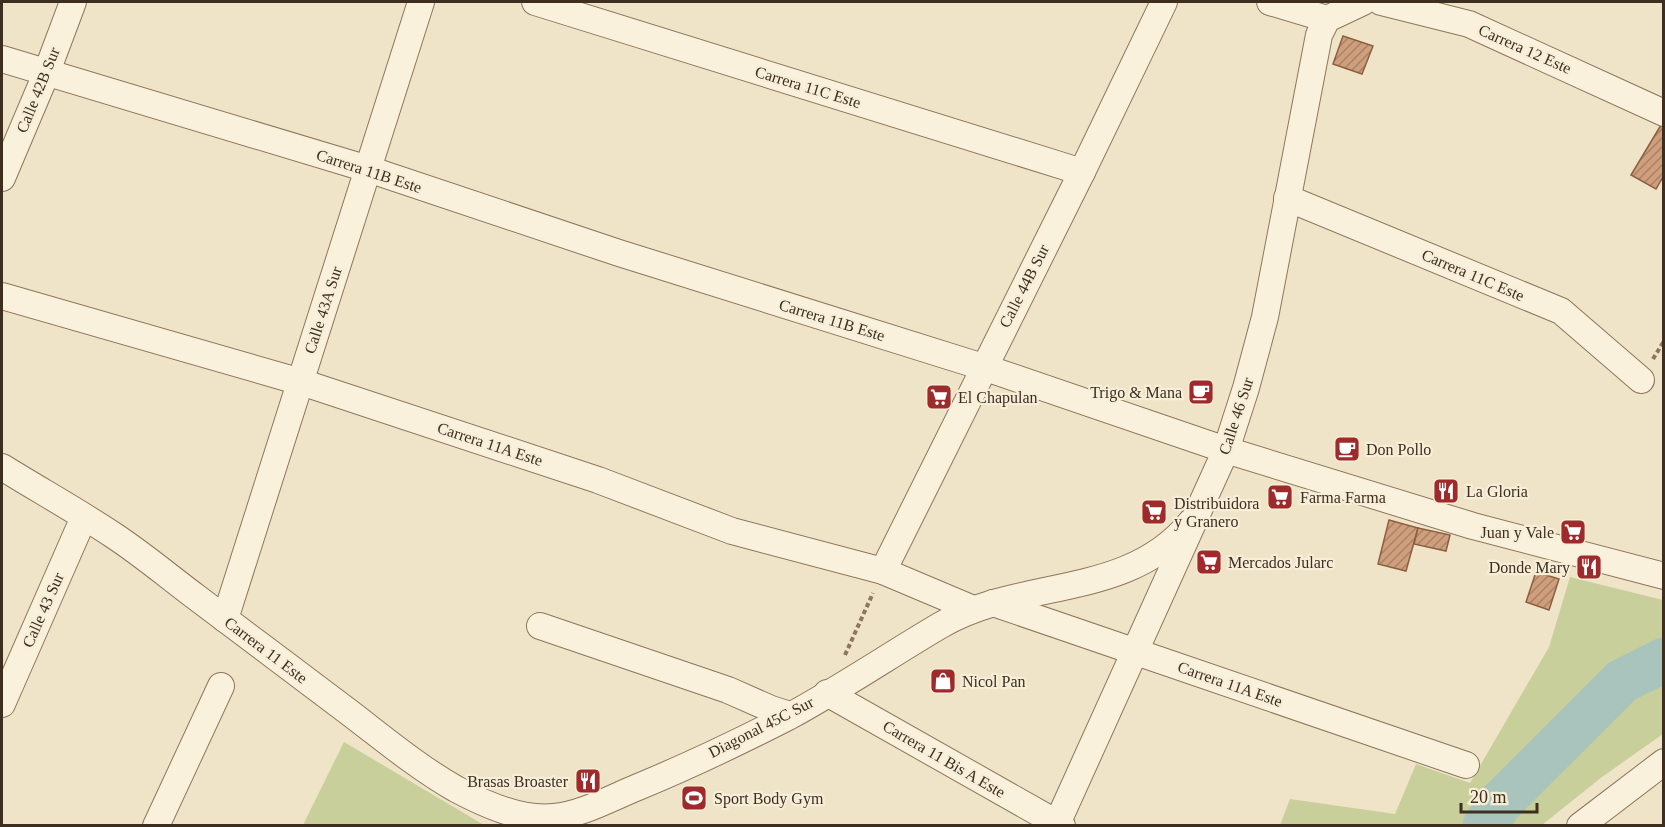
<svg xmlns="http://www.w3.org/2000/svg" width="1665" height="827" font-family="'Times New Roman',serif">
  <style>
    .green { fill: #c9cf9b }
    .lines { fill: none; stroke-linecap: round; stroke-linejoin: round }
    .river { stroke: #a9c4bc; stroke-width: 45 }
    .building { fill: url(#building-hatch); stroke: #8d5f41; stroke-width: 1.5 }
    .minor-casing { stroke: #8d765c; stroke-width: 28 }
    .path { stroke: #8d765c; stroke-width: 4; stroke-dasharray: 4.5 3; stroke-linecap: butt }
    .minor { stroke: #faf1dc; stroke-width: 26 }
    .labels { text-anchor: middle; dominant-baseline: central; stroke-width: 4.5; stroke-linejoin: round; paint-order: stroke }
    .street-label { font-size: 16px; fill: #3d2e20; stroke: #f7eed8 }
    .poi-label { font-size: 16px; fill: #3d2e20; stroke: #f7eed8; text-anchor: start }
  </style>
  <defs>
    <pattern id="building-hatch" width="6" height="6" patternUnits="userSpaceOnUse" patternTransform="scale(1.5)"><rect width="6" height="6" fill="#cf9f7d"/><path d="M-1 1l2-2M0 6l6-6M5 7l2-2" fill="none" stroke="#a98266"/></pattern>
  </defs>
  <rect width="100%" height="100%" fill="#f0e4c8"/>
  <g class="green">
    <path d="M1570,577L1663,600V734L1602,777L1542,825H1280L1290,799L1395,814L1416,764L1470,783L1549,647Z"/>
    <path d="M344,742L484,825H303Z"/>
  </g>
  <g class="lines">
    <path class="river" d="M1485,826L1500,803L1622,681L1664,660"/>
  </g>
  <g class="building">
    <path d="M1343,36L1373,46L1362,74L1333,64Z"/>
    <path d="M1661,125L1664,126V175L1656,189L1631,175Z"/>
    <path d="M1389,520L1418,528L1406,571L1378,564Z"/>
    <path d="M1418,528L1450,535L1446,551L1414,544Z"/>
    <path d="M1536,572L1559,579L1549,610L1526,602Z"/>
  </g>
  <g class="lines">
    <defs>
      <g id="minor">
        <path d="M535,2L1082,172"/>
        <path d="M1270,2L1327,19"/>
        <path d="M1381,2L1469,24L1664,113"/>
        <path d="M2,59L368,169L619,253L983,367L1226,450L1473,526L1664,576"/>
        <path d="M2,178L46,74L73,2"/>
        <path d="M1287,198L1561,311L1641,380"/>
        <path d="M2,296L301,382L598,480L732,531L883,571L973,609"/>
        <path d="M2,467C39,490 77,511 113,535C142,554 168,576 196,597C247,636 299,674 350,713C384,739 419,768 456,789C484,804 521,821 554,817C583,814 611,798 638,787C689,766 739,742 788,717C840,689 890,655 941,625C1020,578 1128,600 1191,522"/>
        <path d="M883,571L1082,172L1164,2"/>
        <path d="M993,603L1466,765"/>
        <path d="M225,619L421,2"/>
        <path d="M540,626L728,690L771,709L790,715"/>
        <path d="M827,693L1062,826"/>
        <path d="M2,704L84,517"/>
        <path d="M156,826L221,686"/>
        <path d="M1056,826L1226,450L1246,388L1265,317L1319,35L1327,19L1363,2"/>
        <path d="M1580,826L1664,762"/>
      </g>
    </defs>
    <use href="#minor" class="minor-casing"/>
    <g class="path">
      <path d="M1653,359L1664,341"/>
      <path d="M845,655L873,593"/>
    </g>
    <use href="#minor" class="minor"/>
  </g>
  <defs>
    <symbol id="cafe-square" viewBox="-11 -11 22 22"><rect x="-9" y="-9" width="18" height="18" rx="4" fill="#9e2a2b" stroke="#f7eed8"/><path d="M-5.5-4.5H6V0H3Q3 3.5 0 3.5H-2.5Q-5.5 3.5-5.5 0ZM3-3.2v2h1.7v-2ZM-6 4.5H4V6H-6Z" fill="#fff"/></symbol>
    <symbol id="supermarket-square" viewBox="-11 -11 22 22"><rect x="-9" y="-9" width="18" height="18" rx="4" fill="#9e2a2b" stroke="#f7eed8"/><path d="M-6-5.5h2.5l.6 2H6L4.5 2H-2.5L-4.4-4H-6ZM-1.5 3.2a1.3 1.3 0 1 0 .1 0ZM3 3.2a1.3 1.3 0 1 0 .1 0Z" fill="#fff"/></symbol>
    <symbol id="restaurant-square" viewBox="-11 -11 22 22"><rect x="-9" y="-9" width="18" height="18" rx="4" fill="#9e2a2b" stroke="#f7eed8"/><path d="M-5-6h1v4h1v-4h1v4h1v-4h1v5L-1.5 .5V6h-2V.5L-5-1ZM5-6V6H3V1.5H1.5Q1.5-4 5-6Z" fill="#fff"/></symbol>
    <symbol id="shop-square" viewBox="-11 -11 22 22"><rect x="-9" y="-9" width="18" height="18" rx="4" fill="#9e2a2b" stroke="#f7eed8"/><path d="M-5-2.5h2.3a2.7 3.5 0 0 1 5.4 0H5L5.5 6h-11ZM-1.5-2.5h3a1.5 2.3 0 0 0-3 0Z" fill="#fff"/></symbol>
    <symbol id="stadium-square" viewBox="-11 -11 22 22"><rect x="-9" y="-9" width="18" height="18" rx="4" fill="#9e2a2b" stroke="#f7eed8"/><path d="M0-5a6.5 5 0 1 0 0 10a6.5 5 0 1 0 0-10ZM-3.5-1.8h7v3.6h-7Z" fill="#fff"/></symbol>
  </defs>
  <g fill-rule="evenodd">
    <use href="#cafe-square" x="1186" y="377" width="30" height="30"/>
    <use href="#supermarket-square" x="924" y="382" width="30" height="30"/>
    <use href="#cafe-square" x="1332" y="434" width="30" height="30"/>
    <use href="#restaurant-square" x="1431" y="476" width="30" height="30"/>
    <use href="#supermarket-square" x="1265" y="482" width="30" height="30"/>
    <use href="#supermarket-square" x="1139" y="497" width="30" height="30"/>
    <use href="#supermarket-square" x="1558" y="517" width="30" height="30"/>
    <use href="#supermarket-square" x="1194" y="547" width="30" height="30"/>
    <use href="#restaurant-square" x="1574" y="552" width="30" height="30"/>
    <use href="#shop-square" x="928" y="666" width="30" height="30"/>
    <use href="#restaurant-square" x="573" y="766" width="30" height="30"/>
    <use href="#stadium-square" x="679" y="783" width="30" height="30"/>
  </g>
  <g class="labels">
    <g class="street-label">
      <text transform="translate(1525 49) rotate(24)">Carrera 12 Este</text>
      <text transform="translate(808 87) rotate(17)">Carrera 11C Este</text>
      <text transform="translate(38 90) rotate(-68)">Calle 42B Sur</text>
      <text transform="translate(369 171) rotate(18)">Carrera 11B Este</text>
      <text transform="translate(1473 275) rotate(23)">Carrera 11C Este</text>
      <text transform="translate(1024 286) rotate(-63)">Calle 44B Sur</text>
      <text transform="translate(323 310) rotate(-72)">Calle 43A Sur</text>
      <text transform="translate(832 320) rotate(17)">Carrera 11B Este</text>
      <text transform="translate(1236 416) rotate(-72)">Calle 46 Sur</text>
      <text transform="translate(490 444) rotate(18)">Carrera 11A Este</text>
      <text transform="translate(43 610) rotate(-66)">Calle 43 Sur</text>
      <text transform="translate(266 650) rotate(37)">Carrera 11 Este</text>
      <text transform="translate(1230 684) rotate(19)">Carrera 11A Este</text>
      <text transform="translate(761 727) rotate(-27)">Diagonal 45C Sur</text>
      <text transform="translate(944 759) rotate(30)">Carrera 11 Bis A Este</text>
    </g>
    <g class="poi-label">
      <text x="1182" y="392" text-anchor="end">Trigo &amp; Mana</text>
      <text x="958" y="397">El Chapulan</text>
      <text x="1366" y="449">Don Pollo</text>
      <text x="1466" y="491">La Gloria</text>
      <text x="1300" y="497">Farma Farma</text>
      <text x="1174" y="503">Distribuidora<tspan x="1174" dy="18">y Granero</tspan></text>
      <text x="1554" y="532" text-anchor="end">Juan y Vale</text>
      <text x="1228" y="562">Mercados Jularc</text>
      <text x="1570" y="567" text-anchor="end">Donde Mary</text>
      <text x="962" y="681">Nicol Pan</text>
      <text x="568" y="781" text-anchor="end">Brasas Broaster</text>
      <text x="714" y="798">Sport Body Gym</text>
    </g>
  </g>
  <rect width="1665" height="827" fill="none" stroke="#3d2e20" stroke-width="6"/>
  <path d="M1461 803v9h76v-9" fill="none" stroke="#3d2e20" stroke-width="3"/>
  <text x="1470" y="803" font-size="18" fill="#3d2e20" stroke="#f7eed8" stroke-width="4.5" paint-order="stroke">20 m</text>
</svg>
